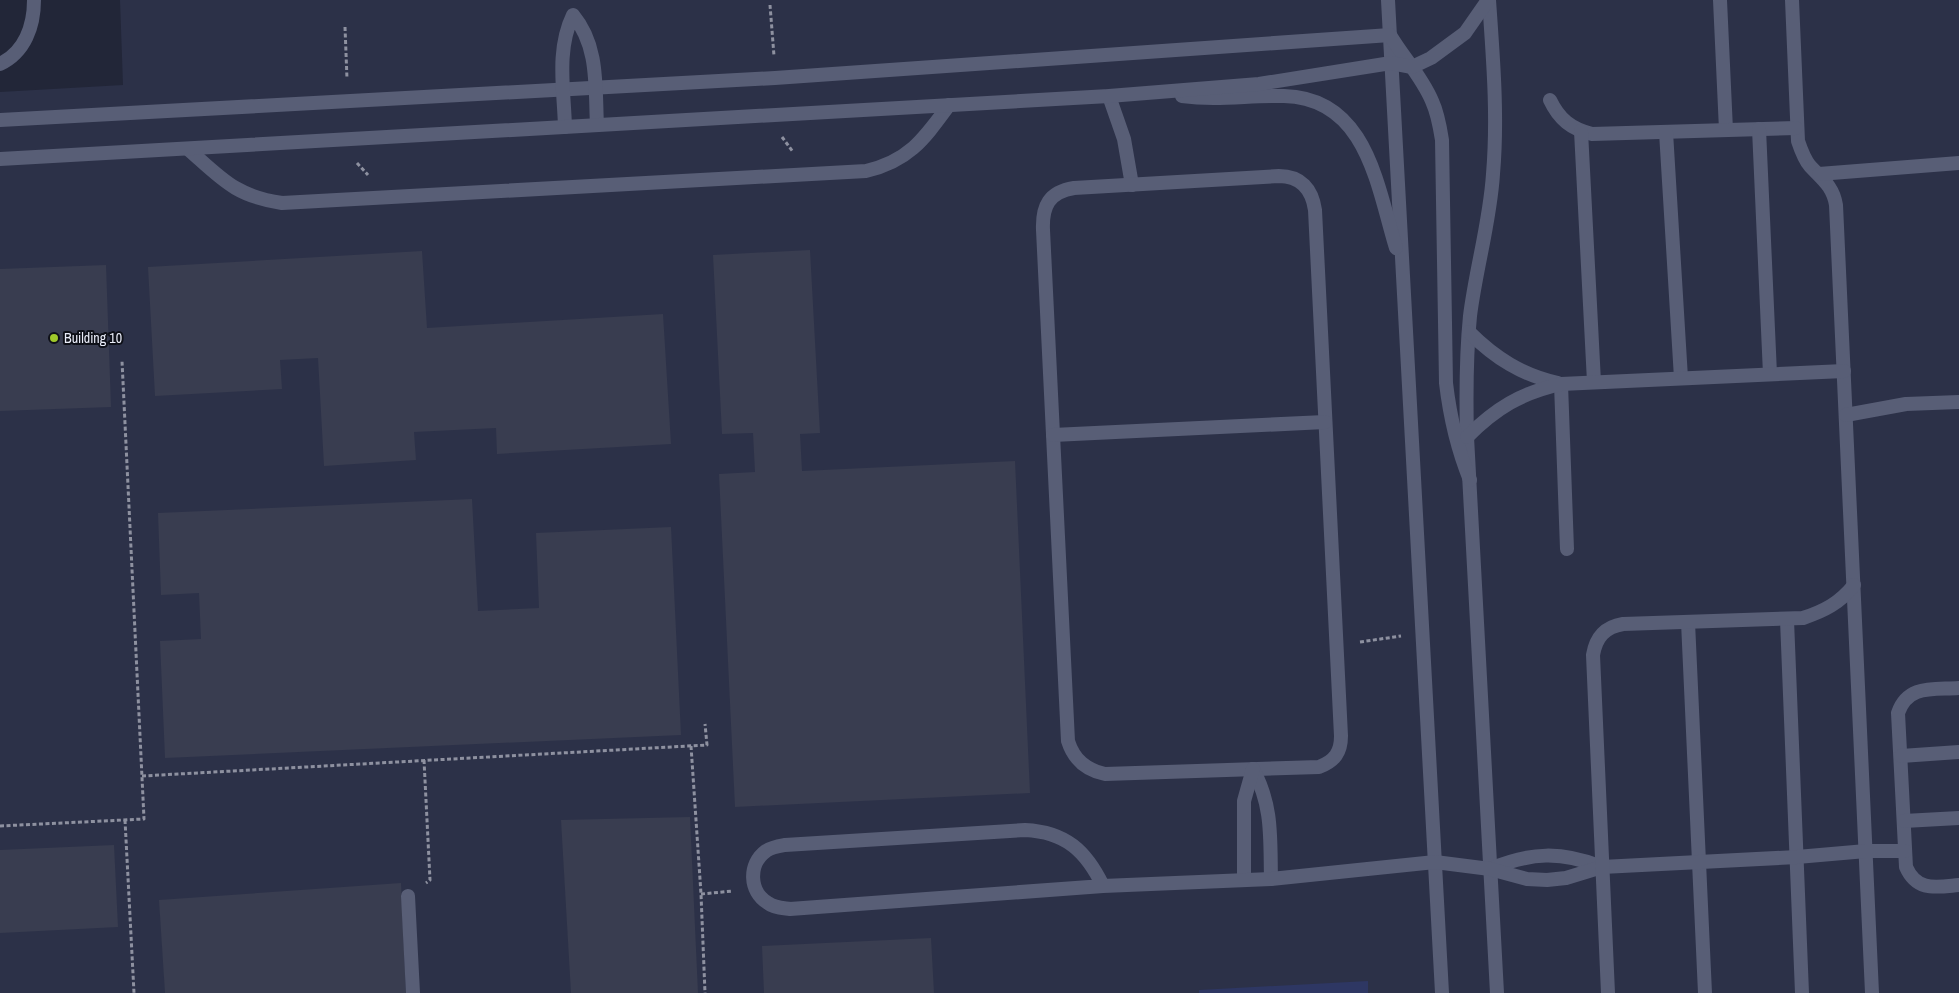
<svg xmlns="http://www.w3.org/2000/svg" width="1959" height="993" font-family="'Archivo Narrow',sans-serif">
  <style>
    .built { fill: #2c3148 }
    .green { fill: #2e3763 }
    .building { fill: #393d50 }
    .lines { fill: none; stroke-linecap: round; stroke-linejoin: round }
    .path { stroke: #8e91a0; stroke-width: 3; stroke-dasharray: 4 2.5; stroke-linecap: butt }
    .service { stroke: #585e76; stroke-width: 14 }
    .poi-dot { fill: #a0c92b; stroke: #0e1018; stroke-width: 2 }
    .labels { text-anchor: middle; dominant-baseline: central; stroke-width: 4; stroke-linejoin: round; paint-order: stroke }
    .poi-label { font-size: 14px; fill: #eaedf9; stroke: #0e1018; text-anchor: start }
  </style>
  <rect width="100%" height="100%" fill="#222638"/>
  <path class="built" d="M120,0H1959V993H0V92L123,85Z"/>
  <path class="green" d="M1368,981V993H1199V990Z"/>
  <g class="building">
    <path d="M810,250L820,433L800,434L802,471L1015,461L1030,793L735,807L719,474L755,472L753,433L722,434L713,255Z"/>
    <path d="M422,251L427,328L663,314L671,444L497,454L496,428L414,432L416,460L324,466L318,358L280,360L282,389L155,396L148,267Z"/>
    <path d="M106,265L111,407L0,411V269Z"/>
    <path d="M472,499L478,611L539,608L536,533L671,527L681,735L165,758L160,641L201,639L199,593L161,595L158,513Z"/>
    <path d="M690,817L698,993H571L561,820Z"/>
    <path d="M114,845L118,927L0,933V850Z"/>
    <path d="M401,883L406,993H165L159,900Z"/>
    <path d="M931,938L934,993H764L762,946Z"/>
  </g>
  <g class="lines">
    <g class="path">
      <path d="M770,5L774,56"/>
      <path d="M345,27L347,79"/>
      <path d="M782,137L793,152"/>
      <path d="M357,163L368,175"/>
      <path d="M1360,642L1401,636"/>
      <path d="M691,746L701,894L705,993"/>
      <path d="M424,760L430,880L426,883"/>
      <path d="M142,776L707,745L705,724"/>
      <path d="M125,820L134,993"/>
      <path d="M0,826L144,819L122,361"/>
      <path d="M701,894L733,891"/>
    </g>
    <g class="service">
      <path d="M1388,0L1442,993"/>
      <path d="M1489,0C1493,58 1498,116 1493,174C1490,222 1476,268 1470,316C1466,356 1466,396 1467,437L1497,993"/>
      <path d="M1720,0L1726,130"/>
      <path d="M1792,0L1798,141C1801,150 1804,159 1810,166C1822,179 1833,186 1836,205L1872,993"/>
      <path d="M0,64C25,52 34,26 34,0"/>
      <path d="M1109,96L1124,139L1132,185"/>
      <path d="M1182,96C1218,101 1249,95 1284,96C1367,98 1377,186 1396,248"/>
      <path d="M1550,100C1559,119 1571,129 1592,134L1796,128"/>
      <path d="M0,120L775,78L1390,35C1403,57 1422,77 1432,101C1438,114 1440,127 1442,140L1446,383C1450,417 1457,448 1470,480"/>
      <path d="M565,127C564,90 556,50 573,15C599,46 595,87 597,125"/>
      <path d="M1759,129L1770,374"/>
      <path d="M1581,131L1594,382"/>
      <path d="M1666,132L1681,378"/>
      <path d="M188,149C222,179 235,196 282,203L866,171C909,161 924,139 949,105"/>
      <path d="M0,159L1109,96L1259,84L1391,63L1412,67L1431,58L1465,33L1488,0"/>
      <path d="M1819,174L1959,163"/>
      <path d="M1279,176C1301,176 1312,189 1315,210L1341,736C1341,752 1335,761 1319,767L1105,774C1086,770 1074,760 1068,741L1043,230C1042,206 1049,192 1074,188Z"/>
      <path d="M1469,332C1495,358 1522,375 1558,383"/>
      <path d="M1561,384L1567,549"/>
      <path d="M1846,415L1906,404L1959,402"/>
      <path d="M1053,435L1325,422"/>
      <path d="M1467,437C1496,408 1521,393 1561,384L1844,371"/>
      <path d="M1787,620L1802,993"/>
      <path d="M1688,622L1705,993"/>
      <path d="M1959,688C1934,690 1908,684 1898,713L1906,867C1917,892 1936,887 1959,885"/>
      <path d="M1901,756L1959,752"/>
      <path d="M1253,769C1273,807 1270,837 1271,879"/>
      <path d="M1904,821L1959,818"/>
      <path d="M1490,869C1531,852 1561,851 1602,867"/>
      <path d="M1244,880V801L1253,769"/>
      <path d="M1103,886C1086,851 1066,832 1025,830L785,845C779,846 772,847 766,851C748,864 749,892 768,903C774,908 783,908 790,909L1103,886L1271,879L1435,862L1490,869L1527,879L1547,880L1566,878L1602,867L1797,857L1866,851H1905"/>
      <path d="M408,896L413,993"/>
      <path d="M1608,993L1593,655C1596,637 1605,627 1623,624L1803,618C1824,611 1840,603 1854,585"/>
    </g>
  </g>
  <circle class="poi-dot" cx="54" cy="338" r="5"/>
  <g class="labels">
    <g class="poi-label">
      <text x="64" y="338">Building 10</text>
    </g>
  </g>
</svg>
